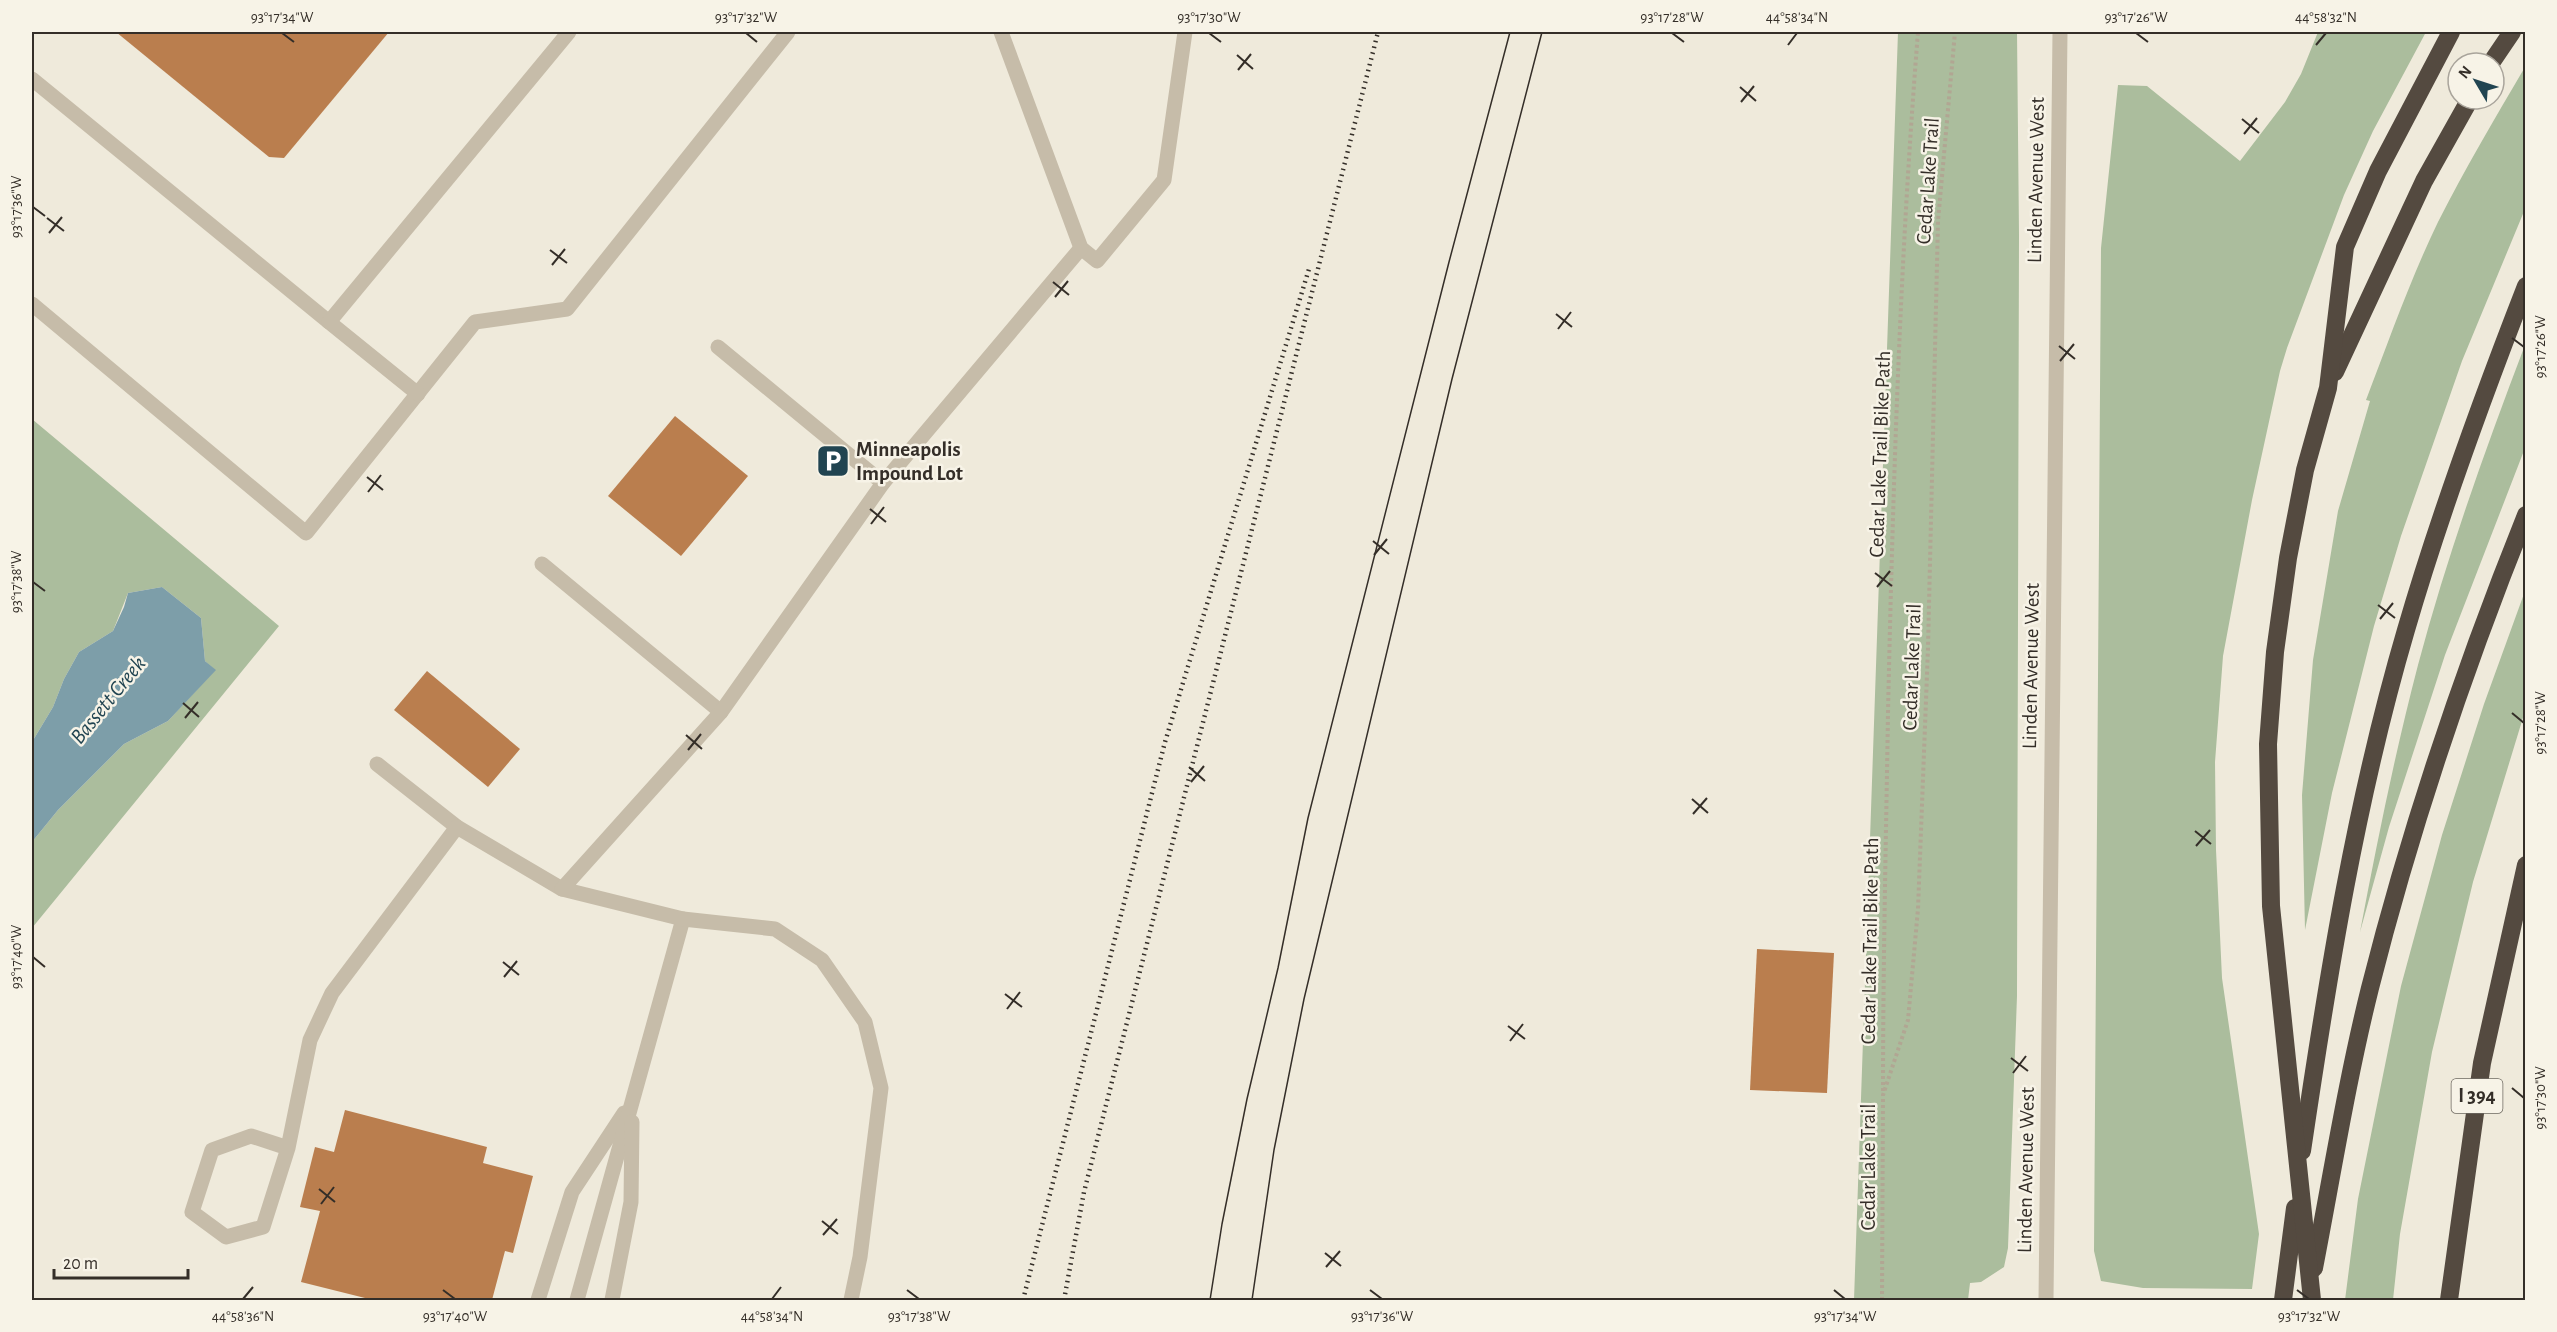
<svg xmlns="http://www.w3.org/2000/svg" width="2557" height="1332" font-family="'Alegreya Sans',sans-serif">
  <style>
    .green { fill: #abbd9d }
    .water { fill: #7d9ea9 }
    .building { fill: #ba7e4e }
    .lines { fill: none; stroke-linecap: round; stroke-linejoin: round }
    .path { stroke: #b1a693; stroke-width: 4; stroke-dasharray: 3 3; stroke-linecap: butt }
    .service { stroke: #c6bca9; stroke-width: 15 }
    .tertiary { stroke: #c6bca9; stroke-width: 15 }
    .motorway { stroke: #544a40; stroke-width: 18 }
    .tram { stroke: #342e28; stroke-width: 1.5 }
    .rail { stroke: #342e28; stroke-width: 4.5; stroke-dasharray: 1.5 4.5; stroke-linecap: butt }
    .ticks { fill: none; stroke: #342e28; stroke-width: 2 }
    .labels { text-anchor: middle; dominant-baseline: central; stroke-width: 5; stroke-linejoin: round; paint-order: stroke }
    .shield { fill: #f7f3e7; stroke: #6e6961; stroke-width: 1.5 }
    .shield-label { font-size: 20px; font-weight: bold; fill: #342e28 }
    .street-label { font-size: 21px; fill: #342e28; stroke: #f7f3e7 }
    .poi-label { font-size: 21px; font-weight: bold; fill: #342e28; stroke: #f7f3e7; text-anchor: start }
    .water-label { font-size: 22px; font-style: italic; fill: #214451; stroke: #f7f3e7 }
    .neatline { fill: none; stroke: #342e28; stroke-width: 2 }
    .ticks-label { font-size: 15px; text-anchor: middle; fill: #342e28 }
  </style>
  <rect width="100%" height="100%" fill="#efeadb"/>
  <g class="green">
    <path d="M1898,32H2017L2019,235L2017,996L2008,1248L2004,1267L1981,1282L1970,1283L1968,1300H1854Z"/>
    <path d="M2318,32H2426L2373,131L2344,195L2287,348L2280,371L2252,500L2223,656L2215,762L2216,850L2222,978L2259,1234L2252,1289L2143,1288L2101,1281L2094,1251L2101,248L2118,85L2147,86L2240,161L2285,102L2301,74Z"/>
    <path d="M2525,67V209L2462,361L2401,536L2374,626L2332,793L2305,930L2302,795L2313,660L2338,511L2370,401L2366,400C2389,340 2410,280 2438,222C2465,169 2495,118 2525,67Z"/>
    <path d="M2525,345V448L2445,655L2389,827L2360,932C2377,842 2395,753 2418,665C2447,556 2485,450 2525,345Z"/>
    <path d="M32,419L279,626L32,928V842L58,810L124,744L168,721L215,670L205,661L201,618L162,587L128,593L113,631L79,652L64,679L53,707L32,742Z"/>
    <path d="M2525,591V711L2473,882L2432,1052L2400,1234L2393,1300H2345L2358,1199L2401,986L2442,835L2484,704Z"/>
  </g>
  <path class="water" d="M162,587L201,618L205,661L216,670L168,721L124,744L58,810L32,842V742L53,707L64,679L79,652L113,631L124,607L128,593Z"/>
  <g class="building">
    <path d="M116,32H389L284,158L269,157Z"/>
    <path d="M675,416L748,476L681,556L608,496Z"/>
    <path d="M427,671L520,749L488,787L394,710Z"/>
    <path d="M1757,949L1834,953L1827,1093L1750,1090Z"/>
    <path d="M345,1110L487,1147L483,1163L533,1176L513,1253L505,1251L492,1300H373L301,1282L320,1211L300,1207L315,1147L334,1152Z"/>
  </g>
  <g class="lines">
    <g class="path">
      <path d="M1883,1091C1883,965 1886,839 1888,713C1893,485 1900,258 1918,32"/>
      <path d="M1882,1300L1883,1095L1908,1020L1918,909L1928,648L1938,221L1955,32"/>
    </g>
    <g class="service">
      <path d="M1001,32L1081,248L1097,261L1164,180L1185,32"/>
      <path d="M32,79L329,322L569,32"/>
      <path d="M32,304L306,533L475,322L567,309L788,32"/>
      <path d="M329,322L418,394"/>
      <path d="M718,347L883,483"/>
      <path d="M542,564L721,712"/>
      <path d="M377,764L457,827L562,889"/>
      <path d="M288,1148L251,1136L212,1150L192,1212L226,1237L263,1227L288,1148L310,1040L332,993L457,827"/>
      <path d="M538,1300L572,1192L624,1113"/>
      <path d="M577,1300L683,919"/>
      <path d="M612,1300L631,1202L632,1122"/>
      <path d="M851,1300L860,1257L881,1088L865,1022L822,960L775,929L683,919L562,889L721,712L883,483L1081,248"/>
    </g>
    <path class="tertiary" d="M2046,1300L2060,32"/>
    <g class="motorway">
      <path d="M2491,63L2512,32"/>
      <path d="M2335,372L2424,181L2470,99"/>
      <path d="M2302,1151C2328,975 2356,800 2406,630C2440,513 2482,399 2526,286"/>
      <path d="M2314,1268C2332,1175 2347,1080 2370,988C2411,826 2464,669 2526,515"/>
      <path d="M2283,1300L2295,1208"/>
      <path d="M2312,1300L2271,906L2268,744L2275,652L2288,558L2305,470L2328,388L2345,247L2378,171L2451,32"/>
      <path d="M2449,1300L2482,1063L2526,865"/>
    </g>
    <g class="tram">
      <path d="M1210,1300L1222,1224L1247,1099L1278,968L1308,818L1449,262L1510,32"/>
      <path d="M1252,1300L1274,1150L1304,999L1452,379L1542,32"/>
    </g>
    <g class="rail">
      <path d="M1023,1300L1165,742L1309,269"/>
      <path d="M1064,1300L1084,1192L1378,32"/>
    </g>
  </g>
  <path class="ticks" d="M282,33L294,42M746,33L757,42M1209,33L1221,42M1672,33L1684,42M2136,33L2148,42M1788,45L1797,33M2316,45L2326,33M1237,55L1253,69M1238,70L1251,54M1740,87L1756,101M1741,102L1754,86M2242,119L2259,133M2244,134L2257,118M33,207L45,216M47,218L64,231M49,233L62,217M550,250L567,263M552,265L565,249M1053,282L1069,295M1055,297L1068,281M1556,314L1572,327M1558,329L1571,312M2512,338L2524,347M2059,346L2075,359M2060,361L2074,344M367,477L383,490M368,492L381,475M870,509L886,522M871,524L884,507M1373,541L1389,554M1374,555L1387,539M1875,573L1892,586M33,582L45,591M1877,587L1890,571M2378,605L2395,618M2380,619L2393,603M183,703L199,717M2512,713L2524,723M185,718L198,702M686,735L702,749M688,750L701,734M1189,767L1205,781M1191,782L1204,766M1692,799L1708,813M1693,814L1707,798M2195,831L2211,844M2196,846L2210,830M33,957L45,967M503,962L519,975M504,977L517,961M1005,994L1022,1007M1007,1009L1020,992M1508,1026L1525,1039M1510,1041L1523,1024M2011,1058L2028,1071M2013,1073L2026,1056M2512,1088L2524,1098M319,1189L335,1202M321,1204L334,1187M822,1221L838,1234M823,1235L837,1219M1325,1253L1341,1266M1326,1267L1340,1251M443,1290L455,1299M907,1290L919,1299M1370,1290L1382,1299M1834,1290L1845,1299M2297,1290L2309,1299M243,1299L253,1287M772,1299L781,1287"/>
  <defs>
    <symbol id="parking-square" viewBox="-11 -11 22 22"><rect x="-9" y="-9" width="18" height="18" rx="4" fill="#214451" stroke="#f7f3e7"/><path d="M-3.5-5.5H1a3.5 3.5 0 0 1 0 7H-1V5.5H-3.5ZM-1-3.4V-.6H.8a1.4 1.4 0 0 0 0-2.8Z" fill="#fff"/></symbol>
  </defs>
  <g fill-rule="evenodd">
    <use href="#parking-square" x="814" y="442" width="38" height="38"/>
  </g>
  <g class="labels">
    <rect class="shield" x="2451.5" y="1079" width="51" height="34" rx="4.5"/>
    <g class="shield-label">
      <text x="2477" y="1096">I 394</text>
    </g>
    <g class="street-label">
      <text transform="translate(2036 180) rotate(-89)">Linden Avenue West</text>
      <text transform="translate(1928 181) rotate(-86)">Cedar Lake Trail</text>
      <text transform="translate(1880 454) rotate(-88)">Cedar Lake Trail Bike Path</text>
      <text transform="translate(2031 666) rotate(-89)">Linden Avenue West</text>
      <text transform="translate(1912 667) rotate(-88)">Cedar Lake Trail</text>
      <text transform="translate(1870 941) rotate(-89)">Cedar Lake Trail Bike Path</text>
      <text transform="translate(1868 1167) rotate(-90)">Cedar Lake Trail</text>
      <text transform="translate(2026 1170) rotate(-89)">Linden Avenue West</text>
    </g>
    <g class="poi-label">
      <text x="856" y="449">Minneapolis<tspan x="856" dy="24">Impound Lot</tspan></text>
    </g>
    <g class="water-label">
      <text transform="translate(108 700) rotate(-51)">Bassett Creek</text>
    </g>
  </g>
  <rect width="2557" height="1332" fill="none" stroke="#f7f3e7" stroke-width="66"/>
  <g transform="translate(2476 81) rotate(309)"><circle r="28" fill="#f7f3e7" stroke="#a9a49b" stroke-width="1.5"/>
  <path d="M0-4.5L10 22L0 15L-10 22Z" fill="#214451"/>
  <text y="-9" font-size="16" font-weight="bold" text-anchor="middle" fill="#342e28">N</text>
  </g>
  <path d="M54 1269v9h134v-9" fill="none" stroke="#342e28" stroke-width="3"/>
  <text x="63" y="1269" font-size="18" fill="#342e28" stroke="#f7f3e7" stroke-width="4.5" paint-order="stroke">20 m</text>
  <rect x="33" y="33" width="2491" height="1266" class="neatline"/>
  <g class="ticks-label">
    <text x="282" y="22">93°17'34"W</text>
    <text x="746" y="22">93°17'32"W</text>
    <text x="1209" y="22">93°17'30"W</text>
    <text x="1672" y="22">93°17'28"W</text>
    <text x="1797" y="22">44°58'34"N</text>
    <text x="2136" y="22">93°17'26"W</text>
    <text x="2326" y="22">44°58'32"N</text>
    <text transform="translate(16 207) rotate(-90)" y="5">93°17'36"W</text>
    <text transform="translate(2540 347) rotate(-90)" y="5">93°17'26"W</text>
    <text transform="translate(16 582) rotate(-90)" y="5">93°17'38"W</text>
    <text transform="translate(2540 723) rotate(-90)" y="5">93°17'28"W</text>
    <text transform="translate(16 957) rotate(-90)" y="5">93°17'40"W</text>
    <text transform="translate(2540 1098) rotate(-90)" y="5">93°17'30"W</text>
    <text x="243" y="1321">44°58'36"N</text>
    <text x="455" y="1321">93°17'40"W</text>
    <text x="772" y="1321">44°58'34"N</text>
    <text x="919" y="1321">93°17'38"W</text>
    <text x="1382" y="1321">93°17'36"W</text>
    <text x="1845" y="1321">93°17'34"W</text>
    <text x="2309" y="1321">93°17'32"W</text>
  </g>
</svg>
